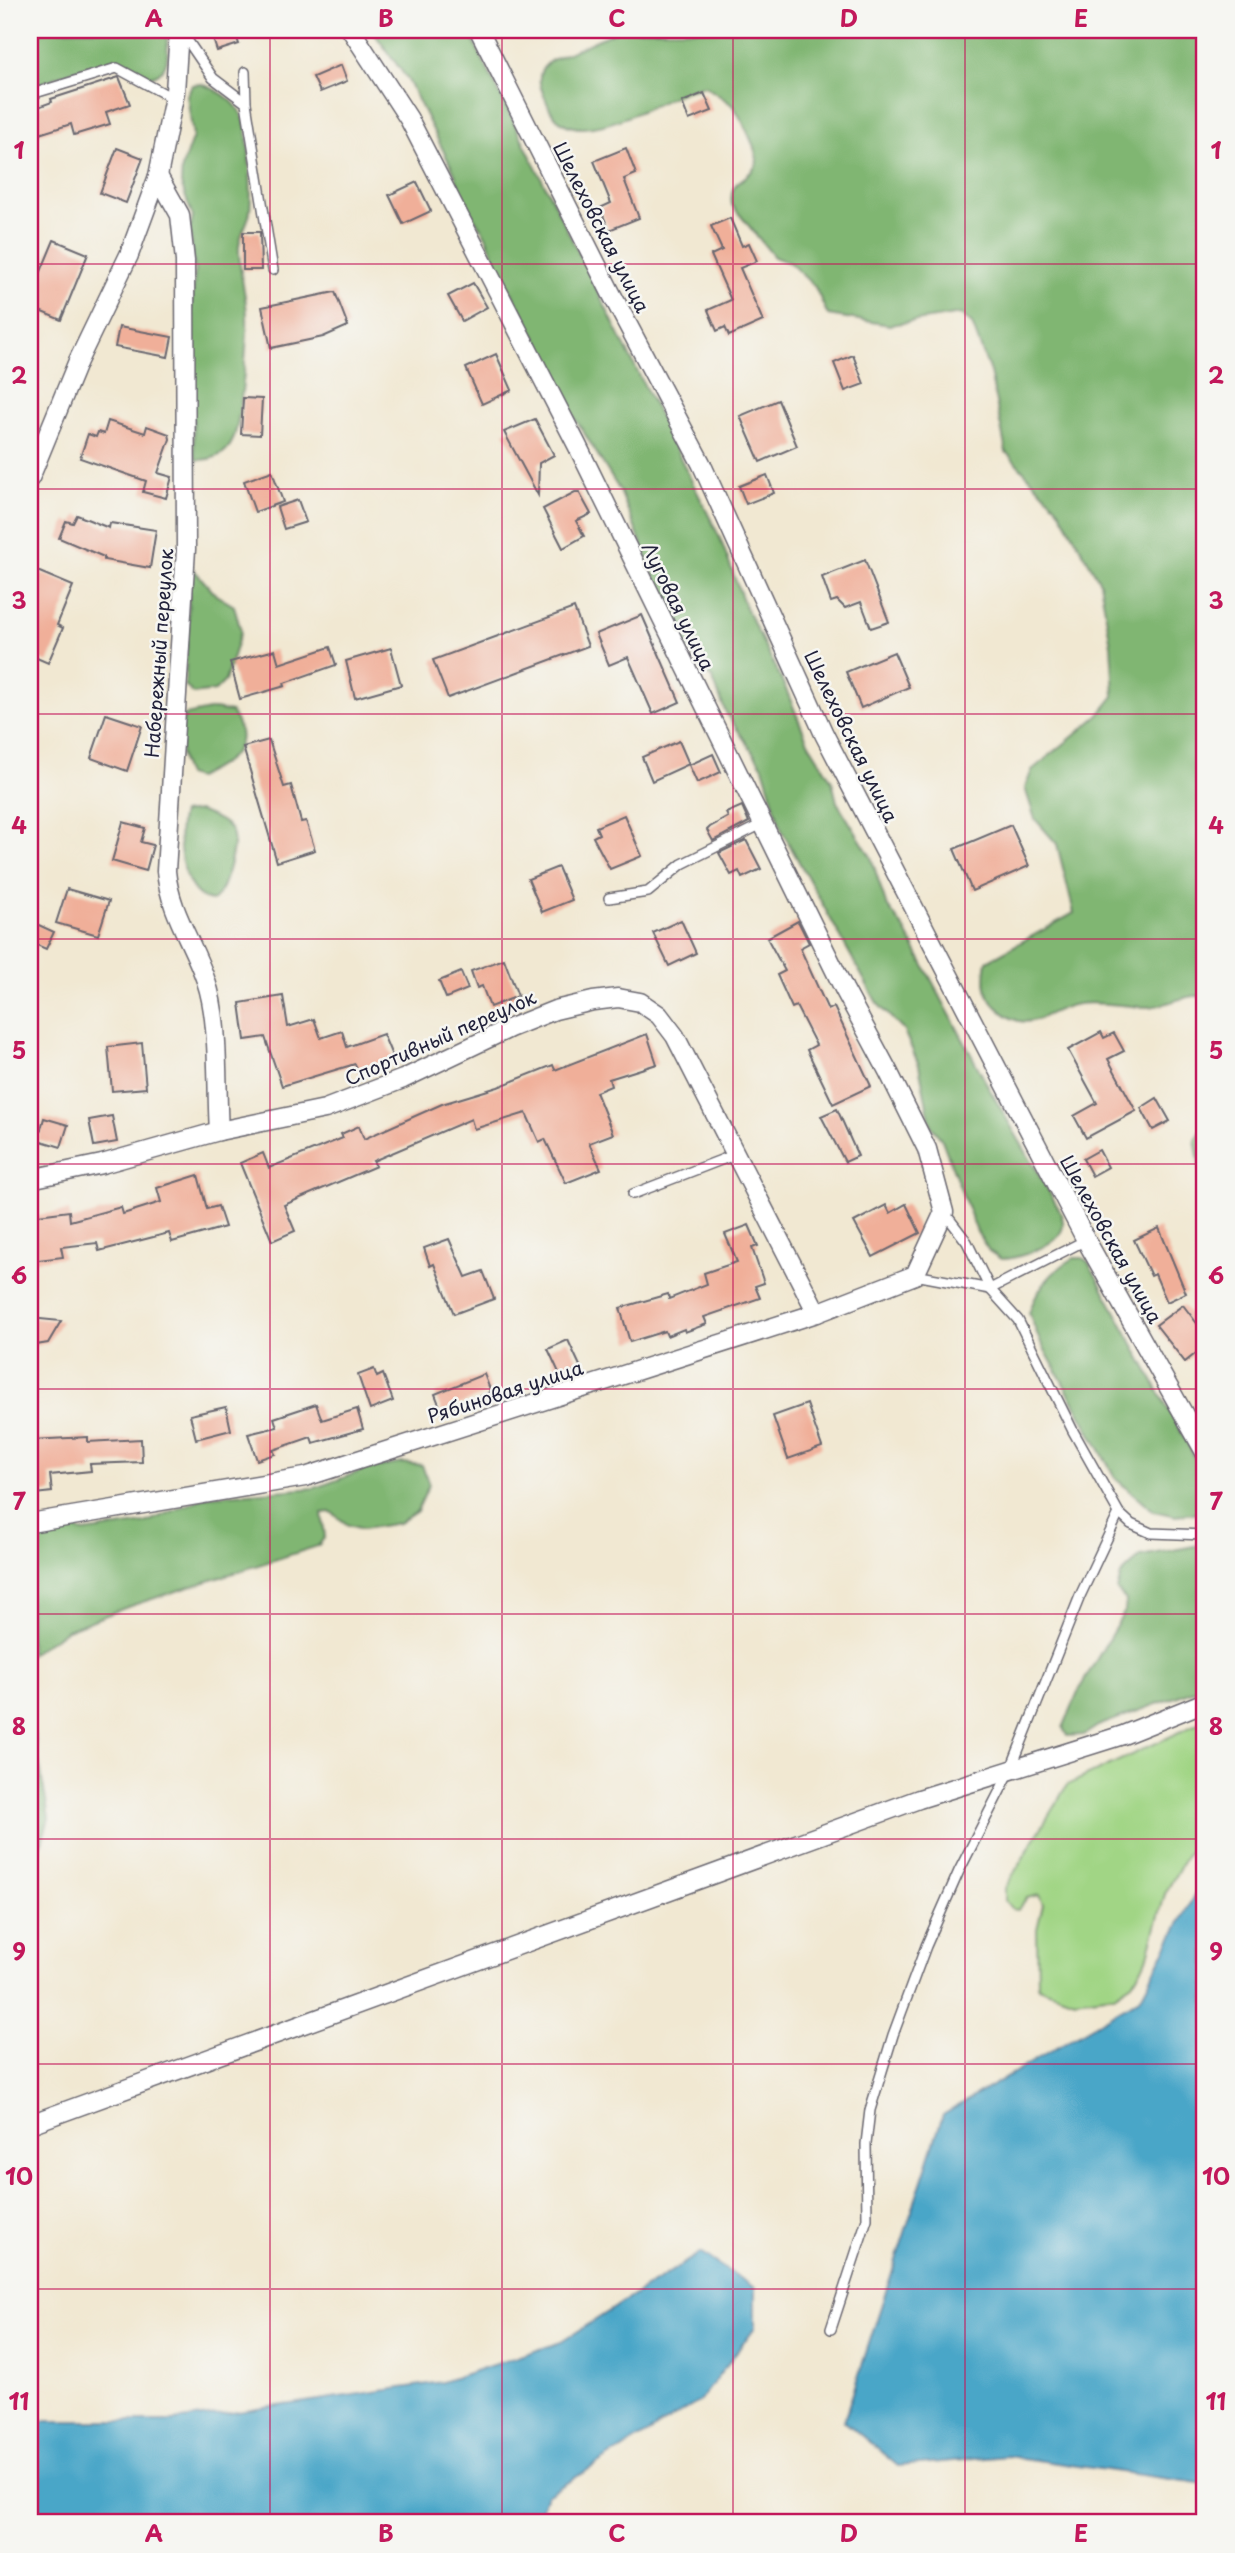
<svg xmlns="http://www.w3.org/2000/svg" width="1235" height="2553" font-family="'Playpen Sans',sans-serif">
  <style>
    .green { fill: #a1d585; stroke: #627c60; stroke-width: 2 }
    .forest { fill: #80b672; stroke: #516c56; stroke-width: 2 }
    .water { fill: #49a6c8; stroke: #366482; stroke-width: 2 }
    .building { fill: #f0af99 }
    .lines { fill: none; stroke-linecap: round; stroke-linejoin: round }
    .lane-casing { stroke: #6a6770; stroke-width: 12 }
    .street-casing { stroke: #6a6770; stroke-width: 21 }
    .lane { stroke: #fff; stroke-width: 9 }
    .street { stroke: #fff; stroke-width: 18 }
    .grid { fill: none; stroke: #c2185b; stroke-width: 2; stroke-opacity: 0.55 }
    .labels { text-anchor: middle; dominant-baseline: central; stroke-width: 5; stroke-linejoin: round; paint-order: stroke }
    .street-label { font-size: 19px; fill: #22223b; stroke: #f6f6f2 }
    .neatline { fill: none; stroke: #c2185b; stroke-width: 2.5 }
    .grid-label { font-size: 23px; text-anchor: middle; font-weight: bold; fill: #c2185b }
  </style>
  <rect width="100%" height="100%" fill="#f6f6f2"/>
  <filter id="ink" filterUnits="userSpaceOnUse"><feTurbulence type="fractalNoise" baseFrequency=".0143" numOctaves="2"/><feDisplacementMap in="SourceGraphic" scale="14" xChannelSelector="R" yChannelSelector="G"/><feConvolveMatrix kernelMatrix="1 2 1 2 8 2 1 2 1" color-interpolation-filters="sRGB"/></filter>
  <filter id="wash" filterUnits="userSpaceOnUse"><feTurbulence type="fractalNoise" baseFrequency=".00686" numOctaves="4" result="noise"/><feDisplacementMap in="SourceGraphic" scale="28" xChannelSelector="R" yChannelSelector="G"/><feGaussianBlur stdDeviation="1.57" result="paint"/><feColorMatrix in="noise" values="0 0 0 0 0 0 0 0 0 0 0 0 0 0 0 0 0 1.4 0 .05"/><feComposite in="paint" operator="in"/></filter>
  <g filter="url(#wash)">
    <rect width="100%" height="100%" fill="#f1e8d2"/>
    <path class="green" d="M1205,1720V1832L1186,1856L1165,1894L1147,1959L1132,1983L1114,1995L1074,2000L1038,1987L1037,1929L1043,1904L1039,1895L1027,1898L1018,1909L1011,1908L1005,1901V1888L1067,1785Z"/>
    <g class="forest">
      <path d="M51,30H166C168,48 172,73 149,77C110,48 69,73 30,88V35Z"/>
      <path d="M372,30H468L720,538L745,606L785,687L808,742L832,781L837,802L871,857L886,904L905,930L990,1090L1059,1209C1061,1214 1064,1221 1063,1226C1061,1244 1017,1260 1001,1259L989,1251L977,1232L942,1140L931,1126L919,1065L904,1031L877,1003L782,831L763,767L726,713L713,680L692,655L675,626L620,491L570,410L558,378L500,271L486,236L464,202L454,172L408,80Z"/>
      <path d="M619,30H1205V996C1184,994 1168,1006 1148,1007C1125,1007 1101,1001 1078,1004C1043,1009 1029,1040 996,1006C983,992 984,979 987,961L1074,913L1057,844L1035,819L1025,788L1032,770L1098,716L1114,696L1111,645L1100,582L1058,508L1006,452L990,372L972,324L961,314L890,325L828,315L815,287L790,263L774,257L732,205C728,178 747,183 756,165C761,155 739,113 732,105C724,98 713,92 705,86C664,91 573,164 548,105C543,92 536,83 542,69L550,61Z"/>
      <path d="M201,84C219,90 237,101 244,120C249,133 253,202 249,216C246,227 240,234 239,246C238,269 246,292 247,315C248,336 241,425 232,442C225,456 211,460 197,460L194,452L191,312L195,272L190,230L193,217L181,184L182,167L193,136L187,95L192,85Z"/>
      <path d="M194,570L216,595L234,606L241,631L225,681L215,691L193,694L185,685L190,572Z"/>
      <path d="M214,709L231,712C257,749 226,762 197,778L187,775C179,760 178,731 185,715Z"/>
      <path d="M199,811C210,816 226,820 232,832C237,845 224,894 212,901C181,896 175,838 182,813Z"/>
      <path d="M1205,1126V1178L1201,1172L1195,1140Z"/>
      <path d="M1074,1258H1083L1089,1263L1202,1471L1205,1481V1511L1176,1516L1154,1511L1116,1479L1039,1339L1029,1313C1037,1288 1051,1271 1074,1258Z"/>
      <path d="M403,1463L422,1465L429,1485L417,1511L399,1523L363,1529L348,1525L331,1512L322,1513L325,1537L318,1546L130,1606L67,1630L30,1654V1533L63,1526L84,1532L145,1523L208,1496L315,1488L367,1469Z"/>
      <path d="M1205,1544V1686L1098,1726L1084,1735L1067,1736L1063,1728L1080,1688L1125,1611L1126,1600L1117,1591L1121,1575L1141,1556Z"/>
      <path d="M30,1727L34,1732L49,1818L30,1885Z"/>
    </g>
    <g class="water">
      <path d="M1205,1874V2484L1007,2456L898,2466L844,2421L943,2115L1141,1997Z"/>
      <path d="M700,2253L755,2288V2327L700,2401L547,2495L535,2523H30V2421H175L442,2382L561,2342Z"/>
    </g>
    <g id="blocks">
      <g class="building">
        <path d="M210,30H234L239,44L217,51Z"/>
        <path d="M341,65L347,81L320,92L313,77Z"/>
        <path d="M119,77L130,104L106,112L110,124L74,135L71,124L30,137V110L52,102L51,99Z"/>
        <path d="M704,93L712,111L689,120L682,102Z"/>
        <path d="M117,148L143,158L126,203L100,193Z"/>
        <path d="M626,148L636,174L624,179L639,218L609,230L600,208L611,203L594,161Z"/>
        <path d="M417,182L431,211L403,224L389,195Z"/>
        <path d="M730,218L742,246L749,243L757,261L740,268L763,321L729,336L725,327L717,331L708,310L731,300L711,255L722,250L711,226Z"/>
        <path d="M243,232H260L261,270H243Z"/>
        <path d="M54,240L88,254L61,320L30,307V298Z"/>
        <path d="M473,283L487,307L462,321L448,296Z"/>
        <path d="M335,292L348,326L323,337L271,348L262,307Z"/>
        <path d="M119,327L172,337L168,357L115,347Z"/>
        <path d="M496,354L512,390L482,404L466,368Z"/>
        <path d="M853,355L864,384L845,391L834,363Z"/>
        <path d="M243,398L262,399L260,435L241,434Z"/>
        <path d="M778,400L797,446L760,462L740,416Z"/>
        <path d="M535,419L554,455L539,463L538,495L504,432Z"/>
        <path d="M108,421L145,433L147,426L169,434L170,439L158,473L172,477L166,498L143,492L146,481L80,458L88,434L96,437L98,432L104,434Z"/>
        <path d="M272,471L283,502L255,512L244,481Z"/>
        <path d="M767,475L774,493L746,504L739,486Z"/>
        <path d="M575,492H579L591,514L576,521L584,536L563,548L543,509Z"/>
        <path d="M298,500L306,522L284,529L277,507Z"/>
        <path d="M77,515L109,528L110,523L156,530L150,568L104,560V557L59,538L66,521L73,523Z"/>
        <path d="M865,560L889,622L871,628L861,602L845,608L837,600L831,602L822,577Z"/>
        <path d="M30,568L73,586L57,625L63,628L48,663L30,655Z"/>
        <path d="M574,608L588,646L448,698L433,660Z"/>
        <path d="M642,615L680,702L653,714L628,657L609,665L596,634Z"/>
        <path d="M330,647L336,665L284,683L285,686L240,699L230,662L275,650L279,664Z"/>
        <path d="M391,648L401,685L355,698L346,661Z"/>
        <path d="M894,652L909,687L861,708L846,672Z"/>
        <path d="M106,714L142,726L127,771L91,758Z"/>
        <path d="M269,740L284,787L291,785L301,822L306,821L315,850L277,862L243,747Z"/>
        <path d="M679,741L689,764L652,781L642,757Z"/>
        <path d="M713,754L721,772L697,783L689,765Z"/>
        <path d="M742,806L749,822L713,841L707,830L710,827L728,817L726,813Z"/>
        <path d="M624,815L642,856L610,869L593,837L599,834L596,827Z"/>
        <path d="M123,822L145,828L141,842L153,845L146,871L112,861Z"/>
        <path d="M1011,825L1029,866L972,891L954,849Z"/>
        <path d="M746,840L761,869L742,878L739,871L731,875L719,853Z"/>
        <path d="M558,867L572,900L542,912L528,879Z"/>
        <path d="M67,889L109,901L98,935L56,923Z"/>
        <path d="M681,920L696,953L669,966L653,933Z"/>
        <path d="M30,921L54,932L46,949L30,942Z"/>
        <path d="M798,921L809,943L800,948L828,1010L834,1007L871,1086L833,1104L807,1050L816,1045L796,1006L792,1008L777,975L785,971L767,938Z"/>
        <path d="M504,959L518,996L490,1007L482,986L477,988L471,971Z"/>
        <path d="M461,972L468,989L446,998L439,981Z"/>
        <path d="M283,996L288,1027L314,1019L321,1038L342,1031L347,1047L383,1034L393,1058L358,1072L355,1064L282,1086L265,1037L245,1040L240,1003Z"/>
        <path d="M1101,1032L1104,1038L1114,1033L1124,1051L1108,1059L1136,1111L1086,1138L1074,1116L1097,1103L1068,1050Z"/>
        <path d="M647,1034L657,1064L609,1079L611,1086L596,1092L613,1134L589,1143L601,1169L566,1183L545,1139L539,1142L526,1113L474,1129L471,1119L373,1161L376,1166L284,1205L295,1231L272,1241L240,1163L263,1153L269,1168L343,1138L341,1134L359,1126L364,1139L442,1104L498,1087L553,1065L555,1070Z"/>
        <path d="M142,1043L146,1088L112,1091L108,1047Z"/>
        <path d="M1157,1098L1170,1121L1153,1130L1141,1108Z"/>
        <path d="M837,1109L858,1156L845,1162L821,1116Z"/>
        <path d="M112,1116L117,1142L94,1146L89,1120Z"/>
        <path d="M44,1118L68,1125L61,1147L38,1140Z"/>
        <path d="M1099,1150L1108,1167L1092,1176L1083,1159Z"/>
        <path d="M198,1175L207,1209L218,1206L225,1227L172,1242L169,1233L99,1251L97,1243L61,1247L63,1257L30,1261V1216L69,1211L70,1221L121,1207L123,1214L161,1202L157,1188Z"/>
        <path d="M906,1204L920,1233L873,1257L854,1222L886,1205L890,1213Z"/>
        <path d="M749,1225L758,1246L752,1248L764,1283L755,1286L760,1298L704,1317L707,1324L685,1332L684,1329L667,1336L665,1331L630,1342L620,1308L668,1294L669,1299L707,1284L704,1273L737,1262L725,1234Z"/>
        <path d="M1159,1228L1186,1293L1167,1302L1155,1274L1151,1276L1134,1240Z"/>
        <path d="M449,1239L466,1277L483,1271L494,1299L454,1314L434,1264L430,1266L424,1248Z"/>
        <path d="M1183,1305L1205,1334V1346L1185,1362L1156,1325Z"/>
        <path d="M30,1318L61,1321L48,1343L30,1346Z"/>
        <path d="M568,1340L581,1368L561,1377L548,1349Z"/>
        <path d="M374,1369L377,1377L383,1374L393,1401L370,1410L358,1375Z"/>
        <path d="M484,1374L491,1392L442,1412L435,1394Z"/>
        <path d="M316,1404L322,1420L357,1409L363,1429L313,1443L311,1437L273,1450L275,1454L257,1460L248,1434L277,1427L274,1418Z"/>
        <path d="M807,1404L822,1447L788,1459L773,1416Z"/>
        <path d="M226,1407L231,1430L196,1439L190,1415Z"/>
        <path d="M88,1437V1442L141,1439L142,1462L90,1464L91,1471L50,1475L52,1492L35,1494L32,1474H30V1440Z"/>
      </g>
    </g>
  </g>
  <g filter="url(#ink)">
    <use href="#blocks" fill-opacity="0" stroke="#6a6770" stroke-width="2"/>
    <g class="lines">
      <defs>
        <g id="lane">
          <path d="M181,31L213,78L246,103L273,270"/>
          <path d="M245,72L246,103"/>
          <path d="M35,93L117,68L174,99"/>
          <path d="M609,898L648,892L682,864L762,824"/>
          <path d="M633,1194L734,1155"/>
          <path d="M944,1212L967,1242L990,1289L1018,1320L1073,1431L1119,1513L1131,1524L1151,1533L1205,1535"/>
          <path d="M915,1275L990,1289L1086,1240"/>
          <path d="M831,2329L867,2219L866,2144L870,2110L893,2035L926,1946L959,1871L1010,1771L1080,1596L1119,1513"/>
        </g>
        <g id="street">
          <path d="M479,30L611,293L701,463L824,734L1086,1240L1205,1452"/>
          <path d="M158,176L180,215L185,261L186,549L166,871C170,913 193,942 206,981C220,1021 216,1087 219,1131"/>
          <path d="M30,478L78,361L129,255L158,176L175,92L179,30"/>
          <path d="M30,1179L102,1164L219,1131L325,1109L403,1079L510,1028L555,1010L593,1001L618,998L640,1002L659,1015L675,1036L817,1313"/>
          <path d="M30,1523L305,1477L817,1313L915,1275L944,1212L927,1149L888,1071L844,989L577,445L409,119L351,30"/>
          <path d="M30,2124L919,1799L1123,1735L1205,1702"/>
        </g>
      </defs>
      <use href="#lane" class="lane-casing"/>
      <use href="#street" class="street-casing"/>
      <use href="#lane" class="lane"/>
      <use href="#street" class="street"/>
    </g>
  </g>
  <path class="grid" d="M270,30V2523M502,30V2523M733,30V2523M965,30V2523M30,264H1205M30,489H1205M30,714H1205M30,939H1205M30,1164H1205M30,1389H1205M30,1614H1205M30,1839H1205M30,2064H1205M30,2289H1205"/>
  <g class="labels">
    <g class="street-label">
      <text transform="translate(602 227) rotate(63)">Шелеховская улица</text>
      <text transform="translate(679 606) rotate(64)">Луговая улица</text>
      <text transform="translate(158 653) rotate(-86)">Набережный переулок</text>
      <text transform="translate(852 736) rotate(64)">Шелеховская улица</text>
      <text transform="translate(440 1037) rotate(-24)">Спортивный переулок</text>
      <text transform="translate(1112 1239) rotate(61)">Шелеховская улица</text>
      <text transform="translate(505 1391) rotate(-18)">Рябиновая улица</text>
    </g>
  </g>
  <rect width="1235" height="2553" fill="none" stroke="#f6f6f2" stroke-width="77"/>
  <rect x="38" y="38" width="1158" height="2476" class="neatline"/>
  <g class="grid-label">
    <text x="154" y="27">A</text>
    <text x="386" y="27">B</text>
    <text x="617" y="27">C</text>
    <text x="849" y="27">D</text>
    <text x="1081" y="27">E</text>
    <text x="19" y="159">1</text>
    <text x="1216" y="159">1</text>
    <text x="19" y="384">2</text>
    <text x="1216" y="384">2</text>
    <text x="19" y="609">3</text>
    <text x="1216" y="609">3</text>
    <text x="19" y="834">4</text>
    <text x="1216" y="834">4</text>
    <text x="19" y="1059">5</text>
    <text x="1216" y="1059">5</text>
    <text x="19" y="1284">6</text>
    <text x="1216" y="1284">6</text>
    <text x="19" y="1510">7</text>
    <text x="1216" y="1510">7</text>
    <text x="19" y="1735">8</text>
    <text x="1216" y="1735">8</text>
    <text x="19" y="1960">9</text>
    <text x="1216" y="1960">9</text>
    <text x="19" y="2185">10</text>
    <text x="1216" y="2185">10</text>
    <text x="19" y="2410">11</text>
    <text x="1216" y="2410">11</text>
    <text x="154" y="2542">A</text>
    <text x="386" y="2542">B</text>
    <text x="617" y="2542">C</text>
    <text x="849" y="2542">D</text>
    <text x="1081" y="2542">E</text>
  </g>
</svg>
